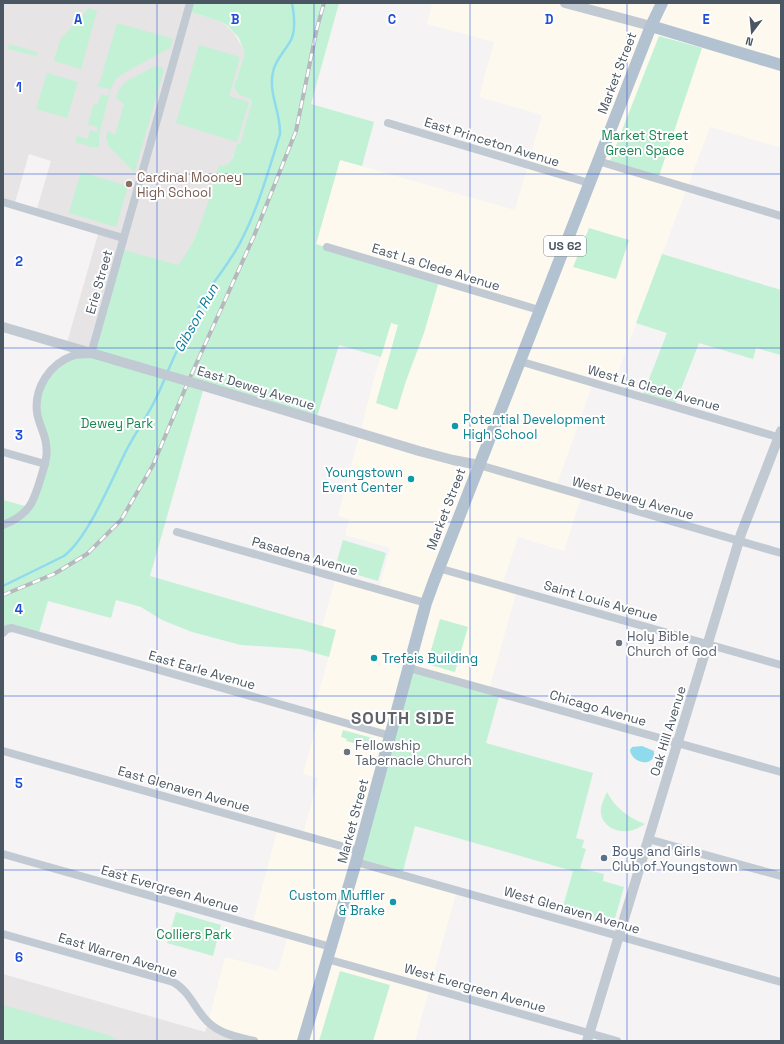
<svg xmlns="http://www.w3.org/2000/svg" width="784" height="1044" font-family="'Space Grotesk',sans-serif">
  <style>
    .commercial { fill: #fdf9ef }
    .education { fill: #e6e4e5 }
    .green { fill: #c3f1d5 }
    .water { fill: #90daee }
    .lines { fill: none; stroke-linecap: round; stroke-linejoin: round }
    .stream { stroke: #90daee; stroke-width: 2.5 }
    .minor { stroke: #c1cad2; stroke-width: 8 }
    .tertiary { stroke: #c1cad2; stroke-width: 10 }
    .primary { stroke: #b3c2d1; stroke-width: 12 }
    .rail-casing { stroke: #b5b8bd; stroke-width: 4 }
    .rail { stroke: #fff; stroke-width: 2.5; stroke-dasharray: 8; stroke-linecap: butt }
    .tertiary-bridge { stroke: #c1cad2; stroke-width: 10 }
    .grid { fill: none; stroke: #1d4ed8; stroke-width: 1; stroke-opacity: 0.55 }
    .education-dot { fill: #8d6e63; stroke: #fff; stroke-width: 1.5 }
    .culture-dot { fill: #0f9aa8; stroke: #fff; stroke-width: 1.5 }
    .worship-dot { fill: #6b7280; stroke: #fff; stroke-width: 1.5 }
    .service-dot { fill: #5c6f8a; stroke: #fff; stroke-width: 1.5 }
    .labels { text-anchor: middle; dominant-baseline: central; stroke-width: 4; stroke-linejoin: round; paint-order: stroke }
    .shield { fill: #fff; stroke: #808990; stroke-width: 1 }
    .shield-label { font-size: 12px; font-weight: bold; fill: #4a5661 }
    .street-label { font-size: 13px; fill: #4a5661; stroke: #fff }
    .park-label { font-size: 13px; fill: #17864f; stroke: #fff }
    .education-label { font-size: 13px; fill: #785e54; stroke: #fff; text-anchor: start }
    .culture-label { font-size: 13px; fill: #0d838f; stroke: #fff; text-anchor: start }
    .worship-label { font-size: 13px; fill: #5b616d; stroke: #fff; text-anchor: start }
    .service-label { font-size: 13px; fill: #4e5e75; stroke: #fff; text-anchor: start }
    .water-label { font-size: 14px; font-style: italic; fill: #0c7c9b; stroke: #fff }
    .district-label { font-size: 17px; font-weight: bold; letter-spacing: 1px; fill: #5f6368; stroke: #fff }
    .grid-label { font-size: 13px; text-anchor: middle; font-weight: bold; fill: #1d4ed8; stroke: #fff; stroke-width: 4; stroke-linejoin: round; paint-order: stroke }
  </style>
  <rect width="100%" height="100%" fill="#f5f3f3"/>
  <path class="commercial" d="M432,3H781V148L710,127L612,388L593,383L556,487L582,495L564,551L518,537L502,586L517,590L489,690L415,826L402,875L457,890L415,1041H254L208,1023L225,957L278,971L288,935L252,925L278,828L303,835L318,778L303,774L319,716L313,713L336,630L322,626L336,577L379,589L390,548L345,535L349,519L338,516L375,375L391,323L327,247L316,244L340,160L515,210L542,115L479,97L494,42L427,24Z"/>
  <g class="education">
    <path d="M4,3H190L188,11L222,22L233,32L243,48L244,56L234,87L235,91L238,94L249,97L252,101L240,145L237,144L231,162L226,166L219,165L202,223L197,233L185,256L178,265L91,354L66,346L99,231L36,212L51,161L29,154L14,206L3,202V7Z"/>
    <path d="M3,974L205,1032L208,1023L254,1041H3Z"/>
  </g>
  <g class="green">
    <path d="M190,3H339L311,104L374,122L362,166L340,160L316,244L439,281L424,333L406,381L397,410L376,403L398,325L391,323L381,357L339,345L316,420L204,387L150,576L336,630L329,657L301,649L241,645L192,632L162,620L141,607L116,600L111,618L48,601L38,636L12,628L3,633V500L29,507L45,464L37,396L61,363L91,353L120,249L178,265C201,236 208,200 219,165C233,168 233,155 237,144H240L252,101C246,94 236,98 234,87L244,56L243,48L239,38L228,26L222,22L188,11Z"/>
    <path d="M89,8L97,11L81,69L54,61L60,40Z"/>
    <path d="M117,23L173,39L170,48L122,74L116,79L111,88L99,135V147H92L75,142L77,136L88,139L90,130L97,132L98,127L88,125L94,103L98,104L101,94L108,96L110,89L97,86L99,82H100Z"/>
    <path d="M659,36L702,48L659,176L610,161Z"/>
    <path d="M9,44L37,52L36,56L8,49Z"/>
    <path d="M199,45L240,57L229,96L249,102L237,142L176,123Z"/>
    <path d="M155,66L161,67L164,70L135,171H133L109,147L106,138L108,131L115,135L124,104L116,98L118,92L125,82Z"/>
    <path d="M47,73L78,82L67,118L36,109Z"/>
    <path d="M81,172L128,186L116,227L69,213Z"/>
    <path d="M589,228L629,240L616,279L573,267Z"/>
    <path d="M662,254L781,290V355L756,348L753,359L699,343L674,407L642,397L667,333L636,323Z"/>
    <path d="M343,540L386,553L378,581L335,568Z"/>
    <path d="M440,619L468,627L455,672L427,664Z"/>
    <path d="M409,668L500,693L486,743L593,773L576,838L584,840L582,848L586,849L580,868L604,874L603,881L624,887L613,925L562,910L573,871L415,826L402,875L356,862Z"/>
    <path d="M343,730L376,739L373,747L362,743L361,745L346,741L347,739L341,737Z"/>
    <path d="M607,792C615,808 629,818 645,824C640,827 634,831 628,831C617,833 603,826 601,814C600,806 604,799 607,792Z"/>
    <path d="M176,912L221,925L213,956L167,943Z"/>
    <path d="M340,971L390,985L373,1041H319Z"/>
    <path d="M3,1005L108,1035L119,1041H3Z"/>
  </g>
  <path class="water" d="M642,746L654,751V756C649,768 631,761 630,750L632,747Z"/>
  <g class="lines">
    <g class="stream">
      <path d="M167,373C178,347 191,321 205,296C217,276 233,259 243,237C259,205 269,169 280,134C281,113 268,93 273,72C275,60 285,51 291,40C296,30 294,14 292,3"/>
      <path d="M3,586L64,556C89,536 111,481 126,451C134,435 144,421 152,406C157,397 161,387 165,378"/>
    </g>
    <g class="minor">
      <path d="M388,123L589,183"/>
      <path d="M598,161L781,216"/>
      <path d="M3,202L123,238"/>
      <path d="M327,247L539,310"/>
      <path d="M519,361L781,438"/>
      <path d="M3,452L45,464"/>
      <path d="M479,465L781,553"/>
      <path d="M3,525C31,514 34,501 42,474C45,464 48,455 46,444C45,433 38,423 37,412C34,388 50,364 72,356C78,354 85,354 91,354L190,3"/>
      <path d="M177,532L426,603"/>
      <path d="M438,568L781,665"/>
      <path d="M3,633L7,629L12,628L391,736"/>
      <path d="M409,668L781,772"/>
      <path d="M3,751L359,851"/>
      <path d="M648,839L781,876"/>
      <path d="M3,854L331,947"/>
      <path d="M356,862L781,982"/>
      <path d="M3,934L173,982C190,991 195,1010 208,1022C220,1034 238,1037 254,1041"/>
      <path d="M327,959L617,1041"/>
    </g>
    <g class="tertiary">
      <path d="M565,3L651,26"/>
      <path d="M3,327L115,360"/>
      <path d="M204,386L419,451L453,460L479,465"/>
      <path d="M587,1041L741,534L781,431"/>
    </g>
    <g class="primary">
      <path d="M651,26L781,65"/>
      <path d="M303,1041L356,862L426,603L434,581L651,26L662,3"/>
    </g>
    <defs>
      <path id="rail" d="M3,595L54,574L87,554L121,520L153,465L188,382L254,236L296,131L317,28L324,3"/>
    </defs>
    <use href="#rail" class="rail-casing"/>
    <use href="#rail" class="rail"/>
    <path class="tertiary-bridge" d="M115,360L204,386"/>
  </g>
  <path class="grid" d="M157,3V1041M314,3V1041M470,3V1041M627,3V1041M3,174H781M3,348H781M3,522H781M3,696H781M3,870H781"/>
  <circle class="education-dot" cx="129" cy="184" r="4"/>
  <g class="culture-dot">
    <circle cx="455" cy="426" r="4"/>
    <circle cx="411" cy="479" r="4"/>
    <circle cx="374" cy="658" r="4"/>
    <circle cx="393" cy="902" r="4"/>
  </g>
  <g class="worship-dot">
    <circle cx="619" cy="643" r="4"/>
    <circle cx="347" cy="752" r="4"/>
  </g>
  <circle class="service-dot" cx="604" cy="858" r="4"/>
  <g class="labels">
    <rect class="shield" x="544" y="236" width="42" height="20" rx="3"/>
    <g class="shield-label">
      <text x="565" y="246">US 62</text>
    </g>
    <g class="street-label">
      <text transform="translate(617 73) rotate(-69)">Market Street</text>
      <text transform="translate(492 142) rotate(17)">East Princeton Avenue</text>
      <text transform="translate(436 267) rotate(17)">East La Clede Avenue</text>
      <text transform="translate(99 282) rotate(-74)">Erie Street</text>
      <text transform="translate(256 388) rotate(17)">East Dewey Avenue</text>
      <text transform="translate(654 388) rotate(16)">West La Clede Avenue</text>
      <text transform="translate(633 498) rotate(16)">West Dewey Avenue</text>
      <text transform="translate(446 509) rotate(-69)">Market Street</text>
      <text transform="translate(305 556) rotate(16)">Pasadena Avenue</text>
      <text transform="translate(601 601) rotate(16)">Saint Louis Avenue</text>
      <text transform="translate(202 670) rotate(16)">East Earle Avenue</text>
      <text transform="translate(598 708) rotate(16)">Chicago Avenue</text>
      <text transform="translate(668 731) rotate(-73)">Oak Hill Avenue</text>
      <text transform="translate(184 789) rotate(16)">East Glenaven Avenue</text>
      <text transform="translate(353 821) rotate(-75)">Market Street</text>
      <text transform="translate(170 889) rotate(16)">East Evergreen Avenue</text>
      <text transform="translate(572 910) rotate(16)">West Glenaven Avenue</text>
      <text transform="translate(118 955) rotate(17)">East Warren Avenue</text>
      <text transform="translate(475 988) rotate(16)">West Evergreen Avenue</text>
    </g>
    <g class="park-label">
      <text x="645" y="135">Market Street<tspan x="645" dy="15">Green Space</tspan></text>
      <text x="117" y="423">Dewey Park</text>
      <text x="194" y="934">Colliers Park</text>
    </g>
    <g class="education-label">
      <text x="137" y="177">Cardinal Mooney<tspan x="137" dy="15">High School</tspan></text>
    </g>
    <g class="culture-label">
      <text x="463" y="419">Potential Development<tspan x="463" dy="15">High School</tspan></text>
      <text x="403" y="472" text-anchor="end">Youngstown<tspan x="403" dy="15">Event Center</tspan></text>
      <text x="382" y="658">Trefeis Building</text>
      <text x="385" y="895" text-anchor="end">Custom Muffler<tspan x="385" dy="15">&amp; Brake</tspan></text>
    </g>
    <g class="worship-label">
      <text x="627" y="636">Holy Bible<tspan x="627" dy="15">Church of God</tspan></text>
      <text x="355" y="745">Fellowship<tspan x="355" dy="15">Tabernacle Church</tspan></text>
    </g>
    <g class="service-label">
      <text x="612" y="851">Boys and Girls<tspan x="612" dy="15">Club of Youngstown</tspan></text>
    </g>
    <g class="water-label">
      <text transform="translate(196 318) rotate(-61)">Gibson Run</text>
    </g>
    <g class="district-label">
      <text x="403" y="718">SOUTH SIDE</text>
    </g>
  </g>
  <g class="grid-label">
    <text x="78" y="24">A</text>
    <text x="235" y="24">B</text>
    <text x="392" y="24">C</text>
    <text x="549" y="24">D</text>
    <text x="706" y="24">E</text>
    <text x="19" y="92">1</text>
    <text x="19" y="266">2</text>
    <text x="19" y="440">3</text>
    <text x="19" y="614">4</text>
    <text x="19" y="788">5</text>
    <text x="19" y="962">6</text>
  </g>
  <rect width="784" height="1044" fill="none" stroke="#4a5661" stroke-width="8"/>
  <g transform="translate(752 32) rotate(196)" stroke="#ffffff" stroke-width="3" paint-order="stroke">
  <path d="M0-3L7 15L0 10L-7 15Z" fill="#4a5661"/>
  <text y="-6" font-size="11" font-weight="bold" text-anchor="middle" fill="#4a5661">N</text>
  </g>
</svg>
